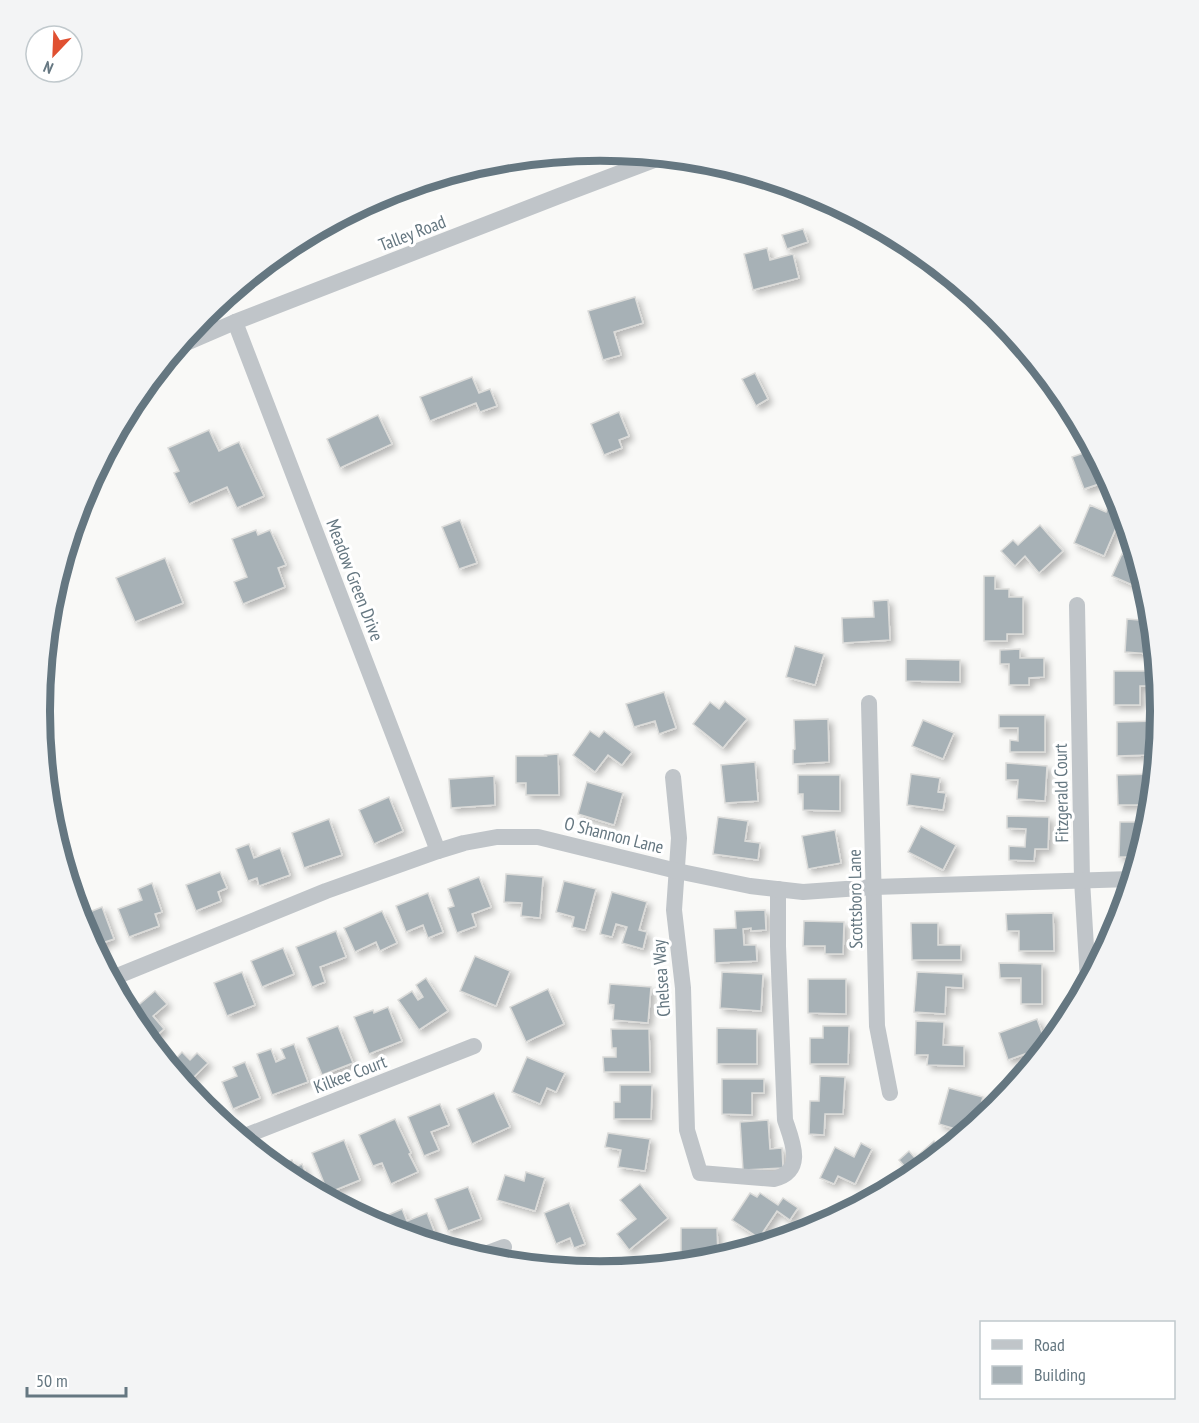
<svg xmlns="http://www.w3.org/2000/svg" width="1199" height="1423" font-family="'PT Sans Narrow',sans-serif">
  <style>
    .building { fill: #a7b1b6; stroke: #dbdbd9; stroke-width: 1.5; filter: url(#shadow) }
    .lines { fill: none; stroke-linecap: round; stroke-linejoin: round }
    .minor { stroke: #c0c5c9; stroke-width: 16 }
    .labels { text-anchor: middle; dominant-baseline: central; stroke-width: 6; stroke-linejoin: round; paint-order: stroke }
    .street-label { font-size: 18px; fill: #657781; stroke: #fff }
    .rim { fill: none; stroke: #657781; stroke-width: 8 }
  </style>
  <defs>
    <filter id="shadow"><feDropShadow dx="4" dy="4" stdDeviation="3" flood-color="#0004"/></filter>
  </defs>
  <rect width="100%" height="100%" fill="#f9f9f7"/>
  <g class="building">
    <path d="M803,229L808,242L787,249L782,235Z"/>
    <path d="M767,248L770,260L793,254L799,278L753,290L744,254Z"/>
    <path d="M635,297L643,323L614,332L621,355L603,360L588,311Z"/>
    <path d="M755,373L768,399L756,406L742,379Z"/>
    <path d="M472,377L479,393L490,389L497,406L480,412L476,403L430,421L420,397Z"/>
    <path d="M619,412L629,436L619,440L622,448L604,455L591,424Z"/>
    <path d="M378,415L392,444L340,468L327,439Z"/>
    <path d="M209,430L219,451L239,442L264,496L237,508L227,487L189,504L174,473L179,471L168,448Z"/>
    <path d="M1092,450L1108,481L1084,489L1072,457Z"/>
    <path d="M1090,505L1106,512L1109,505L1122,511V514L1104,556L1074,543Z"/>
    <path d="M460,520L477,563L459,569L442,527Z"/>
    <path d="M1040,525L1063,551L1039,573L1025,556L1015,566L1001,551L1013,540L1018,545Z"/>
    <path d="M256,530L258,535L270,530L286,565L278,568L285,587L243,604L234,582L247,577L232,539Z"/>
    <path d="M1122,554L1137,561L1146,591L1112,576Z"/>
    <path d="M165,558L183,603L135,622L116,578Z"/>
    <path d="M984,576H995V589H1009V597H1023V634H1007V641H984Z"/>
    <path d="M888,600L890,640L843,643L842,618L874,617L873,601Z"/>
    <path d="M1127,619L1151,621L1152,634L1151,654L1125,652Z"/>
    <path d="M795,646L824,654L815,685L786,677Z"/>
    <path d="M1020,649V658H1044V677L1029,678V685H1009V664H1000V650Z"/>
    <path d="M906,659L960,660V682L906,681Z"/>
    <path d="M1114,671H1150L1151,686H1140V705H1114Z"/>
    <path d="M664,692L676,728L659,734L655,721L634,727L626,704Z"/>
    <path d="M725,701L747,719L723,748L693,724L710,702L719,709Z"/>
    <path d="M999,715H1045V752H1010V740L1018,741V728H999Z"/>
    <path d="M828,719L829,762L793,764V750L795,749L794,720Z"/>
    <path d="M923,720L954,733L943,759L912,746Z"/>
    <path d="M1159,721L1158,736H1149L1150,755L1117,756V722Z"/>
    <path d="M590,731L599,737L604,731L632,752L622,765L608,755L595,772L573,755Z"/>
    <path d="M558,754L559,795H526V783H516V756H546L545,755Z"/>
    <path d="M755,762L758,801L725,803L721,765Z"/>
    <path d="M1006,763L1047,766L1045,801L1017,799L1018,780H1006Z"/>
    <path d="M911,774L940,778L938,792L946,793L943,810L907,805Z"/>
    <path d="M1154,774L1152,787L1142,788V805H1118L1117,775Z"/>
    <path d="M798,775H840V811L803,810V794H798Z"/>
    <path d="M494,776L495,805L451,808L449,779Z"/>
    <path d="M587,782L623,793L614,825L578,814Z"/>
    <path d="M389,797L403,831L374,844L359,810Z"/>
    <path d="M1007,816L1049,817L1048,849H1035L1034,861L1009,860V846L1025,847L1026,829L1007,828Z"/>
    <path d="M718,817L748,821L745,841L760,843L758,860L713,854Z"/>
    <path d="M329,819L342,855L304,868L292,833Z"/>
    <path d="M1120,822H1149L1138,857H1119Z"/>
    <path d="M921,826L956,845L943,870L908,852Z"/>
    <path d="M835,830L841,863L808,869L802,836Z"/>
    <path d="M249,844L254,858L280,848L290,875L259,886L257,878L248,881L236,849Z"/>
    <path d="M220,872L227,888L218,892L221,901L196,911L186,885Z"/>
    <path d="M506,874L543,877L540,918L521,916L522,903L504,902Z"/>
    <path d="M479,877L491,907L472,914L476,926L457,933L448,908L454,906L448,889Z"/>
    <path d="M564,881L596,889L585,930L572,927L574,917L556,912Z"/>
    <path d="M152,883L162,912L155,914L159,926L129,937L118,909L142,900L138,889Z"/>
    <path d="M612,892L647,902L639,930L647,932L643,949L622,943L627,927L616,924L612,937L600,934Z"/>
    <path d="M428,893L443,932L428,938L423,925L406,932L396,906Z"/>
    <path d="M102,907L114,939L102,943L104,948L95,951L82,926L91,923L87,913Z"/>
    <path d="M765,910L766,930L751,931V928L743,929L744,945H756L757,961L715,963L714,929L736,928L735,911Z"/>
    <path d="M382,911L397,943L380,951L376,942L355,952L344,928Z"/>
    <path d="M1053,913L1054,951H1019V931H1007L1006,914Z"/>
    <path d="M804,921L844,922L843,954H825V946H803Z"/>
    <path d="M911,923H938V945H961V960H912Z"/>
    <path d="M336,931L346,957L320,967L325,982L312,987L296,947Z"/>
    <path d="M283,948L294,974L262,987L251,961Z"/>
    <path d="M475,956L510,971L496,1006L460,991Z"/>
    <path d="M999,963L1042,964V1004H1021V978H1000Z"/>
    <path d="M242,972L255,1005L227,1016L214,983Z"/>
    <path d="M722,972L763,974L761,1011L720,1008Z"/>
    <path d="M917,972L963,974V988L946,987L945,1014L914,1012Z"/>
    <path d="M426,978L448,1011L419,1030L398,1000L412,991L418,1000L423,997L416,985Z"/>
    <path d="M808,979H846V1014L808,1013Z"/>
    <path d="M610,984L651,987L648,1023L613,1020L614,1005L608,1004Z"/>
    <path d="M548,989L564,1024L526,1042L510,1007Z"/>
    <path d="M155,991L167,1004L153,1016L164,1029L149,1042L133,1023L128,1014Z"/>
    <path d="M388,1007L402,1041L369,1054L354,1017L373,1010L374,1013Z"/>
    <path d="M1037,1019L1047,1046L1008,1060L999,1033Z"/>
    <path d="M916,1021L944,1022L943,1045L964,1046V1066L927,1065L928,1055H915Z"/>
    <path d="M338,1026L353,1063L322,1075L307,1038Z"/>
    <path d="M823,1026H849L848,1064H810V1038H823Z"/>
    <path d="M717,1028L757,1029V1064H717Z"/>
    <path d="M611,1029H649L650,1072H604L603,1057H616V1048H612Z"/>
    <path d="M294,1044L308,1082L272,1095L257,1054L271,1049L276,1062L285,1058L281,1049Z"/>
    <path d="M182,1052L190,1060L197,1053L208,1063L185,1086L169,1066Z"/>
    <path d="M527,1057L565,1073L556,1092L547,1088L540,1104L512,1092Z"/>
    <path d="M245,1062L260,1098L233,1109L222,1082L237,1076L233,1067Z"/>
    <path d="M820,1076L845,1077L843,1114H825L824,1135L809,1134L810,1101H819Z"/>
    <path d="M722,1079H764V1093H752V1115L722,1114Z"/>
    <path d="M620,1085H652L651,1119H614V1102H620Z"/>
    <path d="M949,1088L983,1097L975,1125L964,1123L962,1131L939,1124Z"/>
    <path d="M494,1093L510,1127L472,1144L457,1109Z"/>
    <path d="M440,1104L449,1125L431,1132L439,1150L424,1156L408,1117Z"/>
    <path d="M395,1119L411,1153L409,1154L418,1172L391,1184L382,1163L373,1166L359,1135Z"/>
    <path d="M768,1120L770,1149L782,1148L783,1168L743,1170L740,1122Z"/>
    <path d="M608,1133L650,1139L645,1171L618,1167L621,1150L605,1147Z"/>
    <path d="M344,1140L360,1180L328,1193L312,1153Z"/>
    <path d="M934,1141L943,1151L913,1176L899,1160L909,1151L915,1158Z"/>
    <path d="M861,1143L872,1149L855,1184L838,1176L834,1184L820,1178L835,1147L854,1157Z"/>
    <path d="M292,1160L295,1167L302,1164L313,1191L288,1177L275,1166Z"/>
    <path d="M526,1172L545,1178L535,1211L497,1200L505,1175L524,1181Z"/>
    <path d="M640,1184L668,1218L629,1250L617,1234L636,1219L620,1200Z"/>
    <path d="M468,1187L481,1219L448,1231L435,1199Z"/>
    <path d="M750,1193L757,1197L760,1193L778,1205L783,1198L798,1208L790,1220L777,1211L759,1238L732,1220Z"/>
    <path d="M569,1203L585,1244L574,1248L570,1238L556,1244L544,1213Z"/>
    <path d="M402,1209L407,1221L427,1213L438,1241L431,1243L395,1232L388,1215Z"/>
    <path d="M681,1228H717L718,1259L703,1262V1254H681Z"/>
  </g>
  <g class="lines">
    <g class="minor">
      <path d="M235,322L438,851"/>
      <path d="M177,347L235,322L559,196L662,157"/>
      <path d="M1077,605L1082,880L1088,981"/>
      <path d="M869,703L877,1026L890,1093"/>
      <path d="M673,777L679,838L674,910L683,988L687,1130L700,1173L774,1179C806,1171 792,1141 785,1120L778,946V889"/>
      <path d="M110,979L326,891L438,851L464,843L497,837H538L677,871L750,886L803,892L874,887L1132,879"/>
      <path d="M240,1138L474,1046"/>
      <path d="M477,1257L504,1247"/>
    </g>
  </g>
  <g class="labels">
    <g class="street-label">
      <text transform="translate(412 233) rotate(-21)">Talley Road</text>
      <text transform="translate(355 580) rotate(69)">Meadow Green Drive</text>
      <text transform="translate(1061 793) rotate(-91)">Fitzgerald Court</text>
      <text transform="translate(614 835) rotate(14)">O Shannon Lane</text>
      <text transform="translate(855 899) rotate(-91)">Scottsboro Lane</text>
      <text transform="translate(661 978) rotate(-94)">Chelsea Way</text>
      <text transform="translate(350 1074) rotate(-21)">Kilkee Court</text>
    </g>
  </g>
  <path d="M0 0H1199V1423H0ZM50 711a550 550 0 1 1 1100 0a550 550 0 1 1-1100 0Z" fill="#f3f4f5" fill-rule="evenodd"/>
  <path class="rim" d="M50 711a550 550 0 1 1 1100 0a550 550 0 1 1-1100 0Z"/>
  <rect x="980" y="1321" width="195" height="78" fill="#ffffff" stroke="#c1c9cd" stroke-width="1.5"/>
  <rect x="992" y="1340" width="30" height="9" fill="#c0c5c9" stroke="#c1c9cd" stroke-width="1.5"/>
  <text x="1034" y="1351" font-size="18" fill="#657781">Road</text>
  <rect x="992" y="1366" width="30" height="18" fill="#a7b1b6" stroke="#c1c9cd" stroke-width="1.5"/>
  <text x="1034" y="1381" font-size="18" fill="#657781">Building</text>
  <g transform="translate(54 54) rotate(203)"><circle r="28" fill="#ffffff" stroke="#c1c9cd" stroke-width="1.5"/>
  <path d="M0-4.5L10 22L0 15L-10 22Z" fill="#e05031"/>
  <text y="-9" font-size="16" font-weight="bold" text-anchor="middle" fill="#657781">N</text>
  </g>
  <path d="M27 1387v9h99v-9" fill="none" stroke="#657781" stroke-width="3"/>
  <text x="36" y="1387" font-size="18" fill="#657781" stroke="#ffffff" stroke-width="4.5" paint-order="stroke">50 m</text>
</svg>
